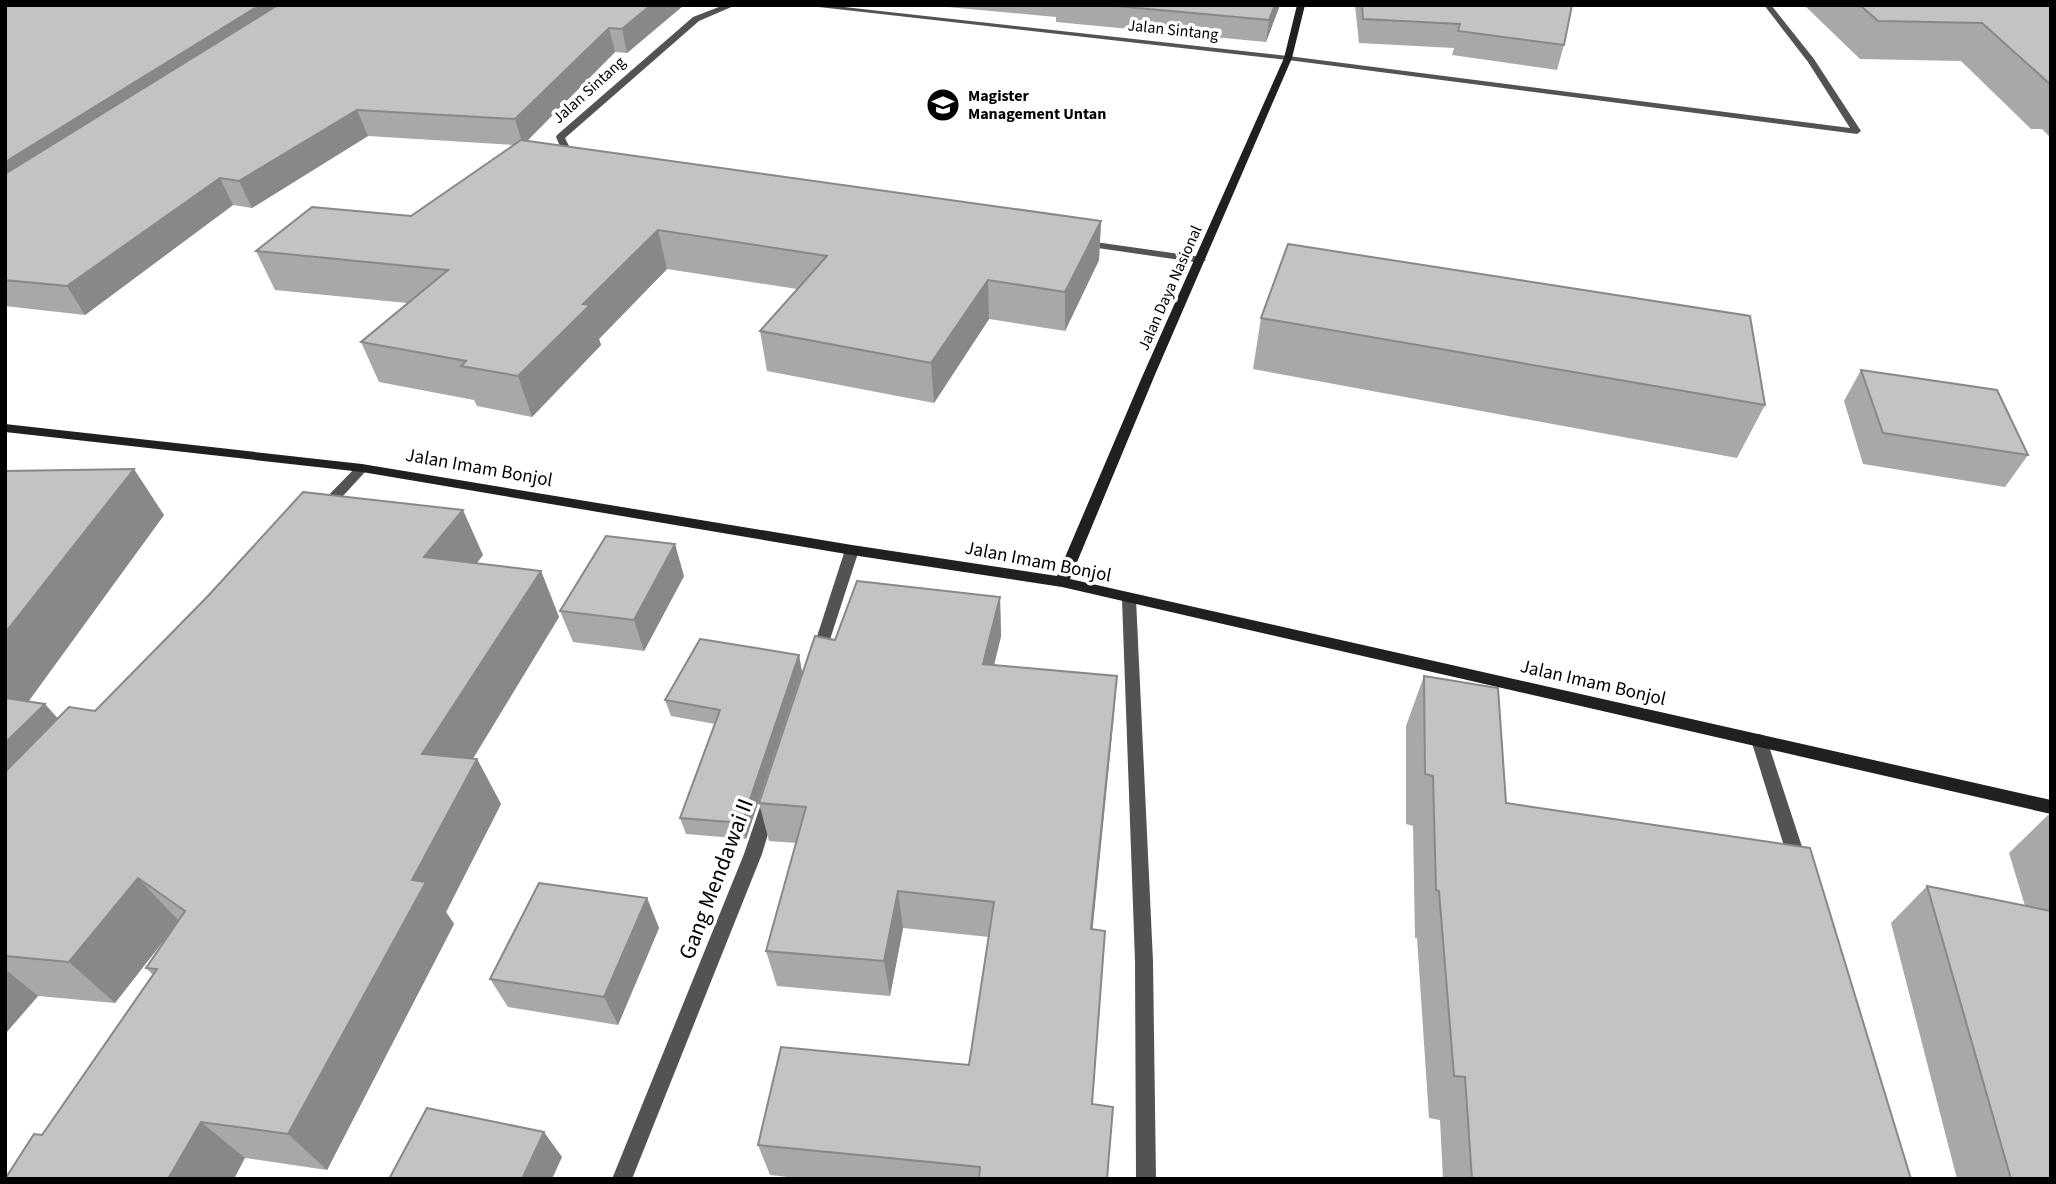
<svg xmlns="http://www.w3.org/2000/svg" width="2056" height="1184" font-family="'Source Sans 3',sans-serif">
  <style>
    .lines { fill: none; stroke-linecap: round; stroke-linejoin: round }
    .street { fill: #535353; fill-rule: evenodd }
    .secondary { fill: #202020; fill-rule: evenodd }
    .wall { fill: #a8a8a8 }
    .shaded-wall { fill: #888 }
    .building { fill: #c3c3c3; stroke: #888; stroke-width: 2 }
    .labels { text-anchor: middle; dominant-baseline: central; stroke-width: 7; stroke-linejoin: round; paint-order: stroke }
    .far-street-label { font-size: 16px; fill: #000; stroke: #fff }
    .far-poi-label { font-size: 16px; font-weight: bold; fill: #000; stroke: #fff; text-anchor: start }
    .street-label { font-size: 19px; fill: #000; stroke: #fff }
    .near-street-label { font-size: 23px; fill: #000; stroke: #fff }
  </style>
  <rect width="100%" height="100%" fill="#fff"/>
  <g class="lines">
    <g class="street">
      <path d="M724,5H736L699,21L565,138L570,148L581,154V158C567,159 561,149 556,137L557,135L693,17Z"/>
      <path d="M801,5H826L1288,56L1850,128L1808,62L1764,5H1771L1814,59L1861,131L1857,134L1288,60Z"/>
      <path d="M1081,240L1201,257L1206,260L1201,263L1077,245V241Z"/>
      <path d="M362,464L368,468L366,471L329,511H319L317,508L319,505L358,465Z"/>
      <path d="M852,545L859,550L825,655L823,659H813L811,655L845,550Z"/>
      <path d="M1129,594L1136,599L1153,961L1156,1179H1136L1135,961L1122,599Z"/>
      <path d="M1759,734L1765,736L1767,740L1807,862L1804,867L1798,869L1792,867L1789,862L1751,740L1753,736Z"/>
      <path d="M769,797L775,799L777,804L762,854L632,1179H612L744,854L761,804L763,799Z"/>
    </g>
    <path class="secondary" d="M1297,5H1305L1292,58L1154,377L1070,579L2051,800V814L1062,587L852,555L362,472L5,432V424L362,464L852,545L1057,576L1142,377L1284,58Z"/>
  </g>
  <g class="wall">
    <path d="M5,5H684L627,53L615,52L527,141L1101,221L1099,260L1065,331L989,319L934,403L767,371L760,331L797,289L667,269L599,339L601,345L532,417L477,406L474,400L379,382L361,342L407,303L275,290L256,251L411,216L514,145L368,136L252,208L233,205L85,315L5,306Z"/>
    <path d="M926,5H1280L1266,42L1056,22V17Z"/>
    <path d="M1355,5H1572L1564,45L1557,70L1452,55L1454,48L1359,43Z"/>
    <path d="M1804,5H2051V138L2042,129H2031L1961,61L1860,59Z"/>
    <path d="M1261,318L1765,405L1737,458L1253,369Z"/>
    <path d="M1861,370L2028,455L2005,487L1863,464L1844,401Z"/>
    <path d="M5,471L164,515L29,701L58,718L95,711L483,555L477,563L541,571L559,617L473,759H477L501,804L446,912L454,924L327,1170L245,1158L42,1135L153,975L146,968L172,930L115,1003L38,996L5,1034Z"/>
    <path d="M684,576L644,651L573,642L560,611Z"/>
    <path d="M1000,597L1001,636L994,665L1117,676L1092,929V1104L1107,1179H806L770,1175L758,1145L969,1065L989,937L903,928L890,996L777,986L766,951L796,843L769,841L759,803L835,640Z"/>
    <path d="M799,655L802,672L746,839L686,834L680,818L715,724L671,716L665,700Z"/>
    <path d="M1424,676L1506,803L1911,1179H1443L1440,1120L1429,1118L1417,938H1415L1413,826L1406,824V726Z"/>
    <path d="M2048,815L2051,816V1179H1957L1891,923L1927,886L2025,906L2009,853Z"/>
    <path d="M647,898L659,928L618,1025L508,1007L490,979Z"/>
  </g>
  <g class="shaded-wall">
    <path d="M260,5H274L281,22L5,200V162Z"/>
    <path d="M651,5H684L627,53L622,29Z"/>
    <path d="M1275,5H1280L1266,42L1269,20Z"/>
    <path d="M609,28L615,52L523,145L515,119Z"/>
    <path d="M357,110L368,136L252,208L239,181Z"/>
    <path d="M220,178L233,205L85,315L67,286Z"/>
    <path d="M1101,221L1099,260L1065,331V292Z"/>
    <path d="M658,230L667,269L599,339L601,345L532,417L518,376L583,304Z"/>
    <path d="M988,280L989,319L934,403L931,363Z"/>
    <path d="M134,469L164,515L5,733V633Z"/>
    <path d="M463,510L483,555L446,602L424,557Z"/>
    <path d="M675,544L684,576L644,651L634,620Z"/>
    <path d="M541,571L559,617L448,799L422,754Z"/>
    <path d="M1000,597L1001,636L985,703L983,664Z"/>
    <path d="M799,655L802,672L746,839L742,823Z"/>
    <path d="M1117,676L1114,715L1089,965L1091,929Z"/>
    <path d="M45,704L85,749L5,833V743Z"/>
    <path d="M477,759L501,804L446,912L454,924L327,1170L288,1134L412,880Z"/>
    <path d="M138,878L179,921L115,1003L69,962Z"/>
    <path d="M898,891L903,928L890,996L884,961Z"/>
    <path d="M647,898L659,928L618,1025L604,997Z"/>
    <path d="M5,969L38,996L5,1034Z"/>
    <path d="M201,1122L245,1158L234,1179H168Z"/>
    <path d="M544,1132L562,1157L552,1179H522Z"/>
  </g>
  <g class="building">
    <path d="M5,5H260L5,162Z"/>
    <path d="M278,5H651L622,29L609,28L515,119L357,110L239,181L220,178L67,286L5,280V174Z"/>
    <path d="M1105,5H1275L1269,20Z"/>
    <path d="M1362,5H1572L1564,45L1458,31L1460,24L1363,19Z"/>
    <path d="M1860,5H2051V85L1982,23L1878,21Z"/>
    <path d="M521,140L1101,221L1065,292L988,280L931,363L760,331L827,256L658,230L583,304L590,305L518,376L461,366L466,361L361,342L448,270L256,251L312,207L411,216Z"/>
    <path d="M1288,244L1750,316L1765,405L1261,318Z"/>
    <path d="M1861,370L1997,390L2028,455L1883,433Z"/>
    <path d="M134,469L5,633V471Z"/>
    <path d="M303,492L463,510L424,557L541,571L422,754L477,759L412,880L426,882L288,1134L201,1122L168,1179H5L34,1134L42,1135L157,969L146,968L185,911L138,878L69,962L5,956V772L69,707L95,711L208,596Z"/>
    <path d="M606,536L675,544L634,620L560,611Z"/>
    <path d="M857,581L1000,597L983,664L1117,676L1091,929L1105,931L1092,1104L1113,1107L1107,1179H979L980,1167L758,1145L781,1047L969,1065L994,902L898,891L884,961L766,951L806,807L759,803L815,636L835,640Z"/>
    <path d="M700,639L799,655L742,823L680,818L720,710L665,700Z"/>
    <path d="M1424,676L1498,688L1506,803L1810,848L1911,1179H1472L1465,1077L1454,1076L1439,891L1436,890L1433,776L1425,774Z"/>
    <path d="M5,698L45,704L5,743Z"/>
    <path d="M539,883L647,898L604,997L490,979Z"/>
    <path d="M1927,886L2051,911V1179H2011Z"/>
    <path d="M427,1108L544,1132L522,1179H389Z"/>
  </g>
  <defs>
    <symbol id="university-disc" viewBox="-11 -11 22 22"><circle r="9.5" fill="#000" stroke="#fff"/><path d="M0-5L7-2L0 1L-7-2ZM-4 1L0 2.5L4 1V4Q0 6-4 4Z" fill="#fff"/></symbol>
  </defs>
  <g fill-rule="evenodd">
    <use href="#university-disc" x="924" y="86" width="38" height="38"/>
  </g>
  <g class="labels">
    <g class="far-street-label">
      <text transform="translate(1173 30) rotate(6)">Jalan Sintang</text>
      <text transform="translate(589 90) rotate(-42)">Jalan Sintang</text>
      <text transform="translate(1170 288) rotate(-66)">Jalan Daya Nasional</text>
    </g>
    <g class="far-poi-label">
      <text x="968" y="96">Magister<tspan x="968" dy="18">Management Untan</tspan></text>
    </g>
    <g class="street-label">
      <text transform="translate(479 468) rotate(10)">Jalan Imam Bonjol</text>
      <text transform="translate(1038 562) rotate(11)">Jalan Imam Bonjol</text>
      <text transform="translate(1593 683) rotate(13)">Jalan Imam Bonjol</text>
    </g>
    <g class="near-street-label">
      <text transform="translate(716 879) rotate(-69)">Gang Mendawai II</text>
    </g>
  </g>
  <rect width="2056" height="1184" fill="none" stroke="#000000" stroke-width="14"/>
</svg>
